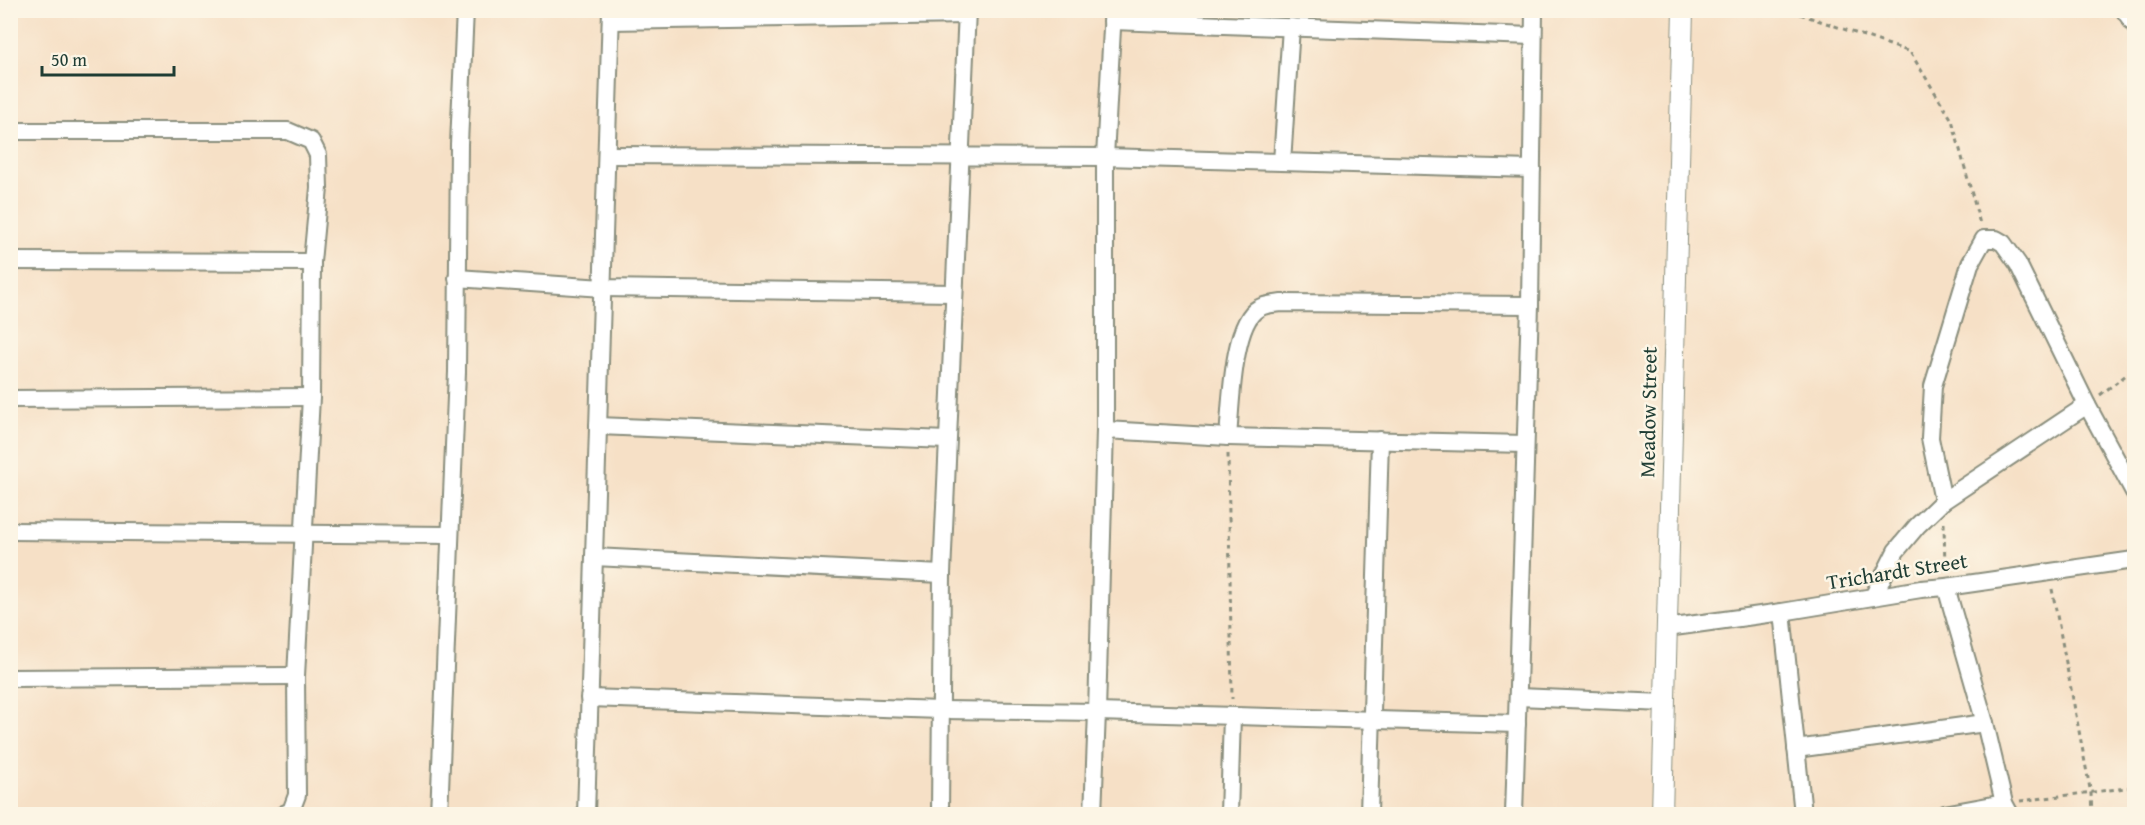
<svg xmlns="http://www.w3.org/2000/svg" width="2145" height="825" font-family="'Gentium Book Plus',serif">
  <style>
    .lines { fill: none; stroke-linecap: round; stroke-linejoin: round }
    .minor-casing { stroke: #8a8e7d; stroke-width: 20 }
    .tertiary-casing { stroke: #8a8e7d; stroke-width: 22 }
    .path { stroke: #8a8e7d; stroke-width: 3; stroke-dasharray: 4.5 4.5; stroke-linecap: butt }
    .minor { stroke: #fff; stroke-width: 16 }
    .tertiary { stroke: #fff; stroke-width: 20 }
    .labels { text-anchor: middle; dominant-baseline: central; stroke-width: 5; stroke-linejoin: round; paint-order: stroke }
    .street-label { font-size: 21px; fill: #1f3d34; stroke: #fcf5e5 }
  </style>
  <rect width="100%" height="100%" fill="#fcf5e5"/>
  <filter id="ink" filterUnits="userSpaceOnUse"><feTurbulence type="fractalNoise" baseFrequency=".0167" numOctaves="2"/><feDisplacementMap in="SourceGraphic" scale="12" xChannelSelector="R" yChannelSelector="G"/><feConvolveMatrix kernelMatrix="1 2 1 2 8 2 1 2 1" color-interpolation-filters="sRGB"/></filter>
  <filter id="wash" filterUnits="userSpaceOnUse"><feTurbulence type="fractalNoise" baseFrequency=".008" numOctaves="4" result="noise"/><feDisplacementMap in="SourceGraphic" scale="24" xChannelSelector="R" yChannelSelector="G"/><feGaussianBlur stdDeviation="1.35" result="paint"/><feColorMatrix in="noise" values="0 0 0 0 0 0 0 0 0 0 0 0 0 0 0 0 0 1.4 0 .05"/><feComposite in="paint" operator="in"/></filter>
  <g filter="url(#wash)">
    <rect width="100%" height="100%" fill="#f6e0c6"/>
  </g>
  <g filter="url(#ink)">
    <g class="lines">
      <defs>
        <g id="minor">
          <path d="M2124,10L2134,24"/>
          <path d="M611,21L967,15"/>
          <path d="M1112,21L1533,36"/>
          <path d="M10,131H288L311,141L318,155L319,188L312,262L311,397L296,676L297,795L291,811L284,814"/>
          <path d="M607,155L1105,157L1532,169"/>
          <path d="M1282,162L1291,27"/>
          <path d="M10,261L312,262"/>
          <path d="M457,278L603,288L954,293"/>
          <path d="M10,399L311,397"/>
          <path d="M598,426L947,440"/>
          <path d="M1105,430L1228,437L1525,444"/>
          <path d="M1228,437C1231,407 1232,322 1259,308C1265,304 1275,304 1282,303L1530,305"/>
          <path d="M1943,501L1930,438L1933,386L1970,264L1984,239H1996L2003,243L2018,264L2087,405L2134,492"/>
          <path d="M10,531L450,535"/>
          <path d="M594,557L942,574"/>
          <path d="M1946,587L1985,723L2004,803L2010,814"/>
          <path d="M1873,597L1896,551L1917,526L1943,501L2087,405"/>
          <path d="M1782,612L1803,814"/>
          <path d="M1667,628L1782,612L1921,589L1946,587L2134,560"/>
          <path d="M10,678L296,676"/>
          <path d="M1518,697L1665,703"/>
          <path d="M589,698L941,710L1097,712L1517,724"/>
          <path d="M1796,749L1985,723"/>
          <path d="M439,814L457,372L459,144L465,10"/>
          <path d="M586,814L611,10"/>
          <path d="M940,814L942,574L967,10"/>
          <path d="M1093,814L1097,712L1105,430V157L1113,10"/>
          <path d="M1229,814L1232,716"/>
          <path d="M1369,814L1380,440"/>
          <path d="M1514,814L1530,305L1534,10"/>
          <path d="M1944,814L2004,803"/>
        </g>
        <path id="tertiary" d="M1662,814L1683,10"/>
      </defs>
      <use href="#minor" class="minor-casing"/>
      <use href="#tertiary" class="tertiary-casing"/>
      <g class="path">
        <path d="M1783,10L1803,15L1910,52L1952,120L1980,224"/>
        <path d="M2100,395L2134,369"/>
        <path d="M1228,454L1232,699"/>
        <path d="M1944,523L1945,570"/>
        <path d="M2052,589L2091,794L2092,814"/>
        <path d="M2020,801L2134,787"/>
      </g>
      <use href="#minor" class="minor"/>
      <use href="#tertiary" class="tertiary"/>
    </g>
  </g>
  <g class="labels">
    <g class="street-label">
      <text transform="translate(1648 412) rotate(-89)">Meadow Street</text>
      <text transform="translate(1897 571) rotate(-9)">Trichardt Street</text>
    </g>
  </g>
  <rect width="2145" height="825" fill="none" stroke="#fcf5e5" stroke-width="36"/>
  <path d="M42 66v9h132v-9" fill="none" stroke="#1f3d34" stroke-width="3"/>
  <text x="51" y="66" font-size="18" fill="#1f3d34" stroke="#fcf5e5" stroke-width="4.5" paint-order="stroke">50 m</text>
</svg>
